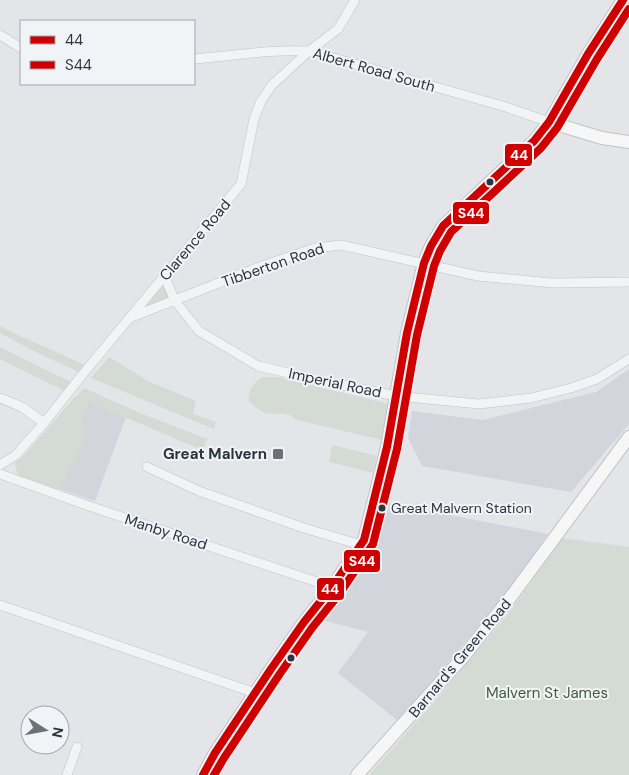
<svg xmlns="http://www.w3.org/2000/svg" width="629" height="775" font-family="'DM Sans',sans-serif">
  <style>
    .built { fill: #d2d5db }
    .green { fill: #d4dbd4 }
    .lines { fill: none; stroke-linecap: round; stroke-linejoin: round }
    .street-casing { stroke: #c1c3c6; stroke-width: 10 }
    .secondary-casing { stroke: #c1c3c6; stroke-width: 14 }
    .street { stroke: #f2f3f5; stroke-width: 9 }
    .secondary { stroke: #f6f6f7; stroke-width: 12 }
    .bus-1-casing { stroke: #f1f4f7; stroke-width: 11 }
    .bus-2-casing { stroke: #f1f4f7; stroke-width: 11 }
    .bus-1 { stroke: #d00000; stroke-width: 8 }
    .bus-2 { stroke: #d00000; stroke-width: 8 }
    .bus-dot { fill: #2b3440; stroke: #f1f4f7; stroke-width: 2 }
    .poi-dot { fill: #6b727b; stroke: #f1f4f7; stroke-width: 2 }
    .labels { text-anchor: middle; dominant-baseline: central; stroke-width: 4; stroke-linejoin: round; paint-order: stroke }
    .bus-label { font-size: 14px; fill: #2b3440; stroke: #f1f4f7; text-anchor: start }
    .street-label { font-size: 15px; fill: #2b3440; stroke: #f1f4f7 }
    .poi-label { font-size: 15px; font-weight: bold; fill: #2b3440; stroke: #f1f4f7; text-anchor: end }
    .park-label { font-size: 15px; fill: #415b39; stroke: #f1f4f7 }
    .line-badge { stroke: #f1f4f7; stroke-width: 2 }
    .badge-label { font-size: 14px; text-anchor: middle; font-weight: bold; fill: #fff }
  </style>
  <rect width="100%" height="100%" fill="#e3e5e8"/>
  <g class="built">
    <path d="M629,369V424L571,492L422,466L408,438L412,411L483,420L596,392Z"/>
    <path d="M76,396L126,417L95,501L18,475L15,463L24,456Z"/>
    <path d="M387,503L548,534L508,592L398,721L338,673L368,632L322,620L352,581L377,540Z"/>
  </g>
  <g class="green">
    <path d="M163,282L170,298L144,307Z"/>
    <path d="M0,326L7,330L85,365L78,372L32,350L0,333Z"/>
    <path d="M0,347L71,382L65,391L0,359Z"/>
    <path d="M109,357L148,381L196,401L193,414L216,422L214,429L91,378Z"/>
    <path d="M262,377H278L389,404L382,440L297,420C284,409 281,416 266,413C260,411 254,406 249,402C248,389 252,385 262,377Z"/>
    <path d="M84,388L140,413L207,439L202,450L89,402L81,424L89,427L78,457L58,489L18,475L15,463L24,456Z"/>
    <path d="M332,445L377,456L373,473L329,462Z"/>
    <path d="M563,538L629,547V775H369L434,702L508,614Z"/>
  </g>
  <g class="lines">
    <defs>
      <g id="street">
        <path d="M0,35L21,48"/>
        <path d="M194,59C234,56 269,49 309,51L506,107L549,122"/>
        <path d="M164,275L175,301L199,331L258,366L327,382L396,396L479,404L531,398L571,388L597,379L629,359"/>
        <path d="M129,318L262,266L315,248L341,245L478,276L552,283L629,282"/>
        <path d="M0,398L22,407L44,423"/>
        <path d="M0,465L16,455L44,423L87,369L241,184L254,119L261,101L272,85L309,51L338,29L355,0"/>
        <path d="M147,467L199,491L304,528L361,545"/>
        <path d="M0,474L89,506L332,587"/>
        <path d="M0,605L255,693"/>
        <path d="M67,775L77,747"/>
      </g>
      <g id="secondary">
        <path d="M549,122L602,138L629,142"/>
        <path d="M203,775L215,753L271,669L304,622L332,587L364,540L387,447L407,333L424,263L431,246L443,226L534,141L549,122L588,54L623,0"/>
        <path d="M357,775L464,656L513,594L629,437"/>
      </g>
    </defs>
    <use href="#street" class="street-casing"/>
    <use href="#secondary" class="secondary-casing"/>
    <use href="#street" class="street"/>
    <use href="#secondary" class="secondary"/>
    <defs>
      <path id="bus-1" d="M203,775L215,753L271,669L304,622L332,587L364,540L387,447L407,333L424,263L431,246L443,226L534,141L549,122L588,54L623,0"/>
      <path id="bus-2" d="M214,775L224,758L279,675L312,628L340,593L373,544L397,449L417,335L434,266L440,251L451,232L541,148L557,128L597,59L629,9"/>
    </defs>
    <use href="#bus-1" class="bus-1-casing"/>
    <use href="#bus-2" class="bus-2-casing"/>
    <use href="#bus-1" class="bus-1"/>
    <use href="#bus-2" class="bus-2"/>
  </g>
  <g class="bus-dot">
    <circle cx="490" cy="182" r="4.5"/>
    <circle cx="382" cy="508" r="4.5"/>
    <circle cx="291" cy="658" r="4.5"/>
  </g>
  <rect class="poi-dot" x="272" y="448" width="12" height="12" rx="2.5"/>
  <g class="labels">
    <g class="bus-label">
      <text x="391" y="508">Great Malvern Station</text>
    </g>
    <g class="street-label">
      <text transform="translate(374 70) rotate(16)">Albert Road South</text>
      <text transform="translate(195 240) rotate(-50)">Clarence Road</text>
      <text transform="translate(273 265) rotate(-19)">Tibberton Road</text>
      <text transform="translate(335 383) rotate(12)">Imperial Road</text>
      <text transform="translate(166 532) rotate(18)">Manby Road</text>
      <text transform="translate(460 658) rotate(-50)">Barnard's Green Road</text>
    </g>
    <g class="poi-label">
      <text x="267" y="454">Great Malvern</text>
    </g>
    <g class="park-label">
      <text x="547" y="693">Malvern St James</text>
    </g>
  </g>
  <g class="line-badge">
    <rect x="504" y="143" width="29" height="24" rx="5" fill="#d00000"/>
    <rect x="452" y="201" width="38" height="24" rx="5" fill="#d00000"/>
    <rect x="343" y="549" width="38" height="24" rx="5" fill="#d00000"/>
    <rect x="316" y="577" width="29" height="24" rx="5" fill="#d00000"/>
  </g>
  <g class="badge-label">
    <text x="519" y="160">44</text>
    <text x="471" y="218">S44</text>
    <text x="362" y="566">S44</text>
    <text x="330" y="594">44</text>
  </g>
  <rect x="20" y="20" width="175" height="65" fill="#f1f4f7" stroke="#a2a7ae"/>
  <rect x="30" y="36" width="25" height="8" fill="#d00000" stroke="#a2a7ae"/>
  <text x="65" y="45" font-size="15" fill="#2b3440">44</text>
  <rect x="30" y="61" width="25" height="8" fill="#d00000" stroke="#a2a7ae"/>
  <text x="65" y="70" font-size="15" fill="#2b3440">S44</text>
  <g transform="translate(45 730) rotate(101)"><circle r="24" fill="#f1f4f7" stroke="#a2a7ae"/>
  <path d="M0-4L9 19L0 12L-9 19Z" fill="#6b727b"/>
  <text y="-8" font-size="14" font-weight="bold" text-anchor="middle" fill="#2b3440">N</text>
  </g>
</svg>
